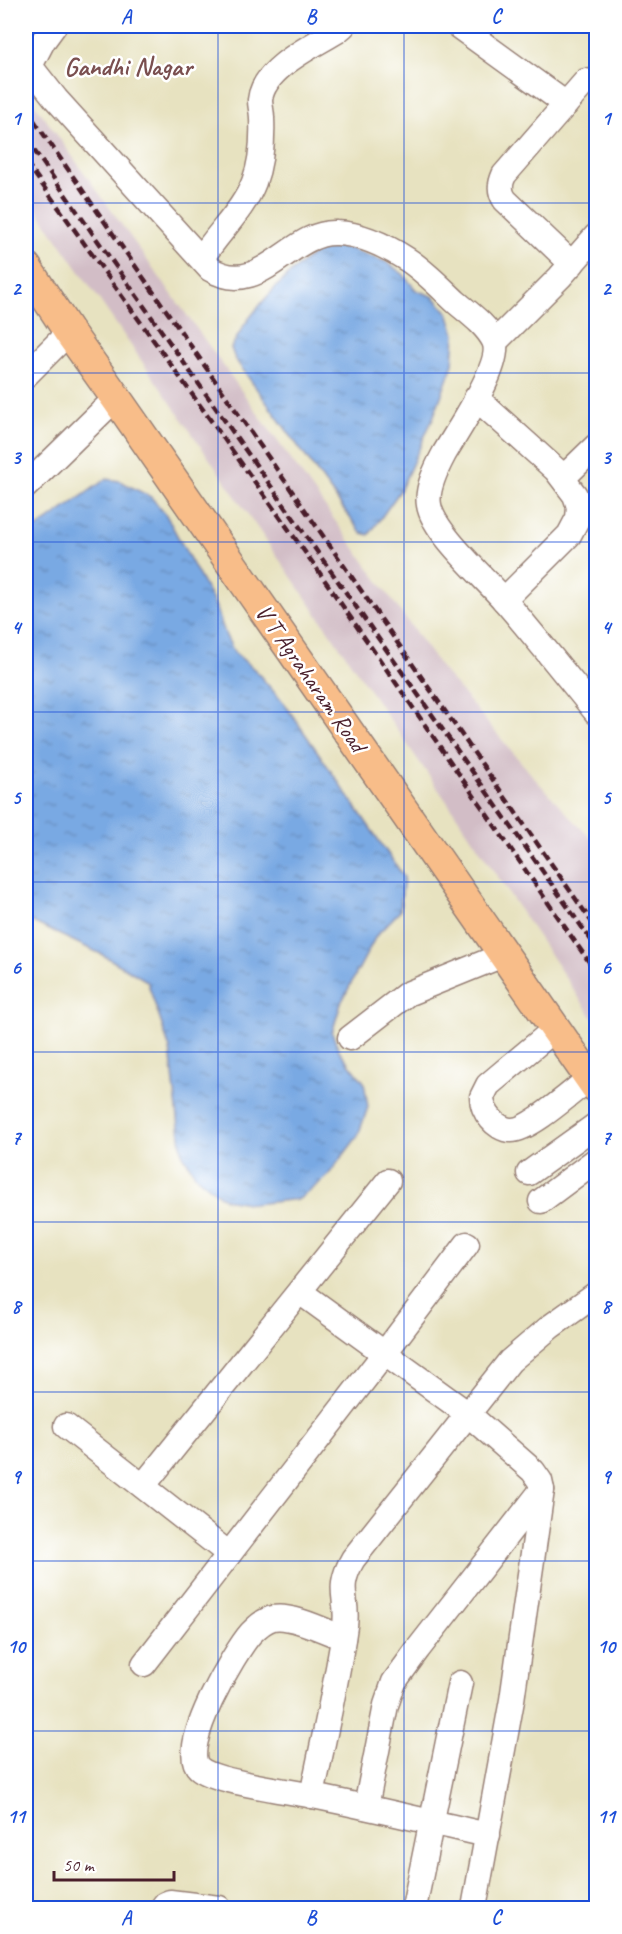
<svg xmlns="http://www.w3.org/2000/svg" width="622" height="1934" font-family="Caveat,sans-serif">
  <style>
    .railway { fill: #d2bdc6 }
    .water { fill: url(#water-ripples); stroke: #626487; stroke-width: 1.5 }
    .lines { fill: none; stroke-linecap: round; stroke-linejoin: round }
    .minor-casing { stroke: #988076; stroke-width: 27 }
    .major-casing { stroke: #988076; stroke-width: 33 }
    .minor { stroke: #fff; stroke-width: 24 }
    .major { stroke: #f8bd89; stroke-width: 30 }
    .rail { stroke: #4a1f2b; stroke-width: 4.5; stroke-dasharray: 9 4.5; stroke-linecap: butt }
    .grid { fill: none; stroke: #1d4ed8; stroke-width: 1.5; stroke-opacity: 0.55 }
    .labels { text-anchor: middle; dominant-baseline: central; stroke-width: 5; stroke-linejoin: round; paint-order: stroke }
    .street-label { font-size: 24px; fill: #4a1f2b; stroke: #fff }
    .neighbourhood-label { font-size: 26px; font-weight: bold; fill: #7a4f4f; stroke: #fff }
    .neatline { fill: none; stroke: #1d4ed8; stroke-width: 2 }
    .grid-label { font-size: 20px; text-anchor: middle; font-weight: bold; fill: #1d4ed8 }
  </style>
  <defs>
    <pattern id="water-ripples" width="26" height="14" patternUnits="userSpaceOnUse" patternTransform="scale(1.5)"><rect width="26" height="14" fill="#79a9e3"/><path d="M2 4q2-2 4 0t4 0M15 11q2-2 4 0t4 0" fill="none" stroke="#6589b8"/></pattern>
  </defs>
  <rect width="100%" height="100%" fill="#fff"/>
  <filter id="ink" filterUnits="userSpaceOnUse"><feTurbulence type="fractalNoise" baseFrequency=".0167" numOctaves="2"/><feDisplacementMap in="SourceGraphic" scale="12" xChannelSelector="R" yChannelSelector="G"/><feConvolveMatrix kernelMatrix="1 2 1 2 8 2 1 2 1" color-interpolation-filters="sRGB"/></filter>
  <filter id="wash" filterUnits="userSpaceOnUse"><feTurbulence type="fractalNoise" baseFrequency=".008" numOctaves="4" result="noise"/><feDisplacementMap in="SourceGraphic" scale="24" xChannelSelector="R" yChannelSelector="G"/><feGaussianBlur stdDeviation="1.35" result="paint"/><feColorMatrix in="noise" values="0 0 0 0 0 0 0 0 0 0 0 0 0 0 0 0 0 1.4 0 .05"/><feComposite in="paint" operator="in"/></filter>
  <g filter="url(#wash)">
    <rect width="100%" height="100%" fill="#e7e2c0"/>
    <path class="railway" d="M26,92L442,669L537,781L596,844V1023L461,822L26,194Z"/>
    <g class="water">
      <path d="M328,244L348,248L386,262L403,274L416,290L434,297L448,313L455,334L453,364L433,418L400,491L369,535L362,533L356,526L235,359L231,348C237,338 243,325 251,316C272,289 299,263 328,244Z"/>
      <path d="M106,479L120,481L151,497L166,515L215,605L226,636L234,652L255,670L286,706L404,877L400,911L376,936L341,1003L332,1033L340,1052L364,1082L368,1107L358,1136L326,1178L299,1199L254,1204L224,1199L196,1176L182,1153L170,1049L147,981L101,954L26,919V536Z"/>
    </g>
  </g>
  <g filter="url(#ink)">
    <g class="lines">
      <defs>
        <g id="minor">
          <path d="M458,26L566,104"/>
          <path d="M26,61L56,99L210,269C261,300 290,230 337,233C362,234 388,247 408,260C426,272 441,288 456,302C469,313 486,325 494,341C504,363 456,433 444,454C436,469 426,489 429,505C433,532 485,578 504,600C536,637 566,675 596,712"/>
          <path d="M30,66L43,41L54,26"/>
          <path d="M202,258C218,232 243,211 254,182C262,161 263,140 262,118C262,112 260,106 260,100C263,68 313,46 337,31L343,26"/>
          <path d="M572,264L505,200C499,191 500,184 504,175L586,81"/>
          <path d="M495,342L560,277L596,236"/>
          <path d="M26,375L69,332"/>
          <path d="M476,398L556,470L575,495L579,507L578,518L569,535L504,600"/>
          <path d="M563,478L596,446"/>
          <path d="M26,486L116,398"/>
          <path d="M555,1029L488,1085L482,1097C482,1106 485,1112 491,1119C495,1124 503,1130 511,1130C529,1131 574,1090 590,1078"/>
          <path d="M350,1038L407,994L503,955"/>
          <path d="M529,1173L596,1125"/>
          <path d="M541,1201L596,1160"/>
          <path d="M300,1292L468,1414L353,1559C335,1590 349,1597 345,1626C337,1683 323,1740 312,1796"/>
          <path d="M66,1426L229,1554"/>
          <path d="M143,1486L388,1181"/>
          <path d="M343,1638C325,1631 291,1614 273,1618C264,1620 257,1627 251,1633C235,1651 177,1749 199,1768C214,1782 290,1791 313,1796C372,1808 430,1822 488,1835"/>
          <path d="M144,1664L384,1354L467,1244"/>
          <path d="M366,1807L386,1705L394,1682L418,1649L542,1490"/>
          <path d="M162,1908L165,1904L170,1902L219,1908"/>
          <path d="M414,1908L460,1683"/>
          <path d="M474,1908L512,1700L542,1490L540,1481L533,1471L468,1414L510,1361L550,1327L596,1294"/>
        </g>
        <path id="major" d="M26,267L69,332L116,398L596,1087"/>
      </defs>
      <use href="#minor" class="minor-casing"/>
      <use href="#major" class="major-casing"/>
      <use href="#minor" class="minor"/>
      <use href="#major" class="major"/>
      <g class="rail">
        <path d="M26,109L596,928"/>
        <path d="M26,139L596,947"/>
        <path d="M26,162L317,569L596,972"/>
      </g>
    </g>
  </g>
  <path class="grid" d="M218,26V1908M404,26V1908M26,203H596M26,373H596M26,542H596M26,712H596M26,882H596M26,1052H596M26,1222H596M26,1392H596M26,1561H596M26,1731H596"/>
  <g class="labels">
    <g class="street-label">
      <text transform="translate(311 678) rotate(55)">V T Agraharam Road</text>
    </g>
    <g class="neighbourhood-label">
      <text x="128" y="66">Gandhi Nagar</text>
    </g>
  </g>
  <rect width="622" height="1934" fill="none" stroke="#fff" stroke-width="66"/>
  <path d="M54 1871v9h120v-9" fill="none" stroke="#4a1f2b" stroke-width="3"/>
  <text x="63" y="1871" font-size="18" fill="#4a1f2b" stroke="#ffffff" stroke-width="4.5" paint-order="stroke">50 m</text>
  <rect x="33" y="33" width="556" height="1868" class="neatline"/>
  <g class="grid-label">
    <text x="126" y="23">A</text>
    <text x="311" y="23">B</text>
    <text x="496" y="23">C</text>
    <text x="16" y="125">1</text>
    <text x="606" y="125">1</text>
    <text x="16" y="295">2</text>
    <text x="606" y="295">2</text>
    <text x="16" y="464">3</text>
    <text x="606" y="464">3</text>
    <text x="16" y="634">4</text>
    <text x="606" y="634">4</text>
    <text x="16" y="804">5</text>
    <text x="606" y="804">5</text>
    <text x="16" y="974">6</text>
    <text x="606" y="974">6</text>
    <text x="16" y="1144">7</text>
    <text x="606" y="1144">7</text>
    <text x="16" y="1313">8</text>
    <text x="606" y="1313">8</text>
    <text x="16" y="1483">9</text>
    <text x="606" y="1483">9</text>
    <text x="16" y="1653">10</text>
    <text x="606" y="1653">10</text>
    <text x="16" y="1823">11</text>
    <text x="606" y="1823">11</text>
    <text x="126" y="1924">A</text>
    <text x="311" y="1924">B</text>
    <text x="496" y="1924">C</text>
  </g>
</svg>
